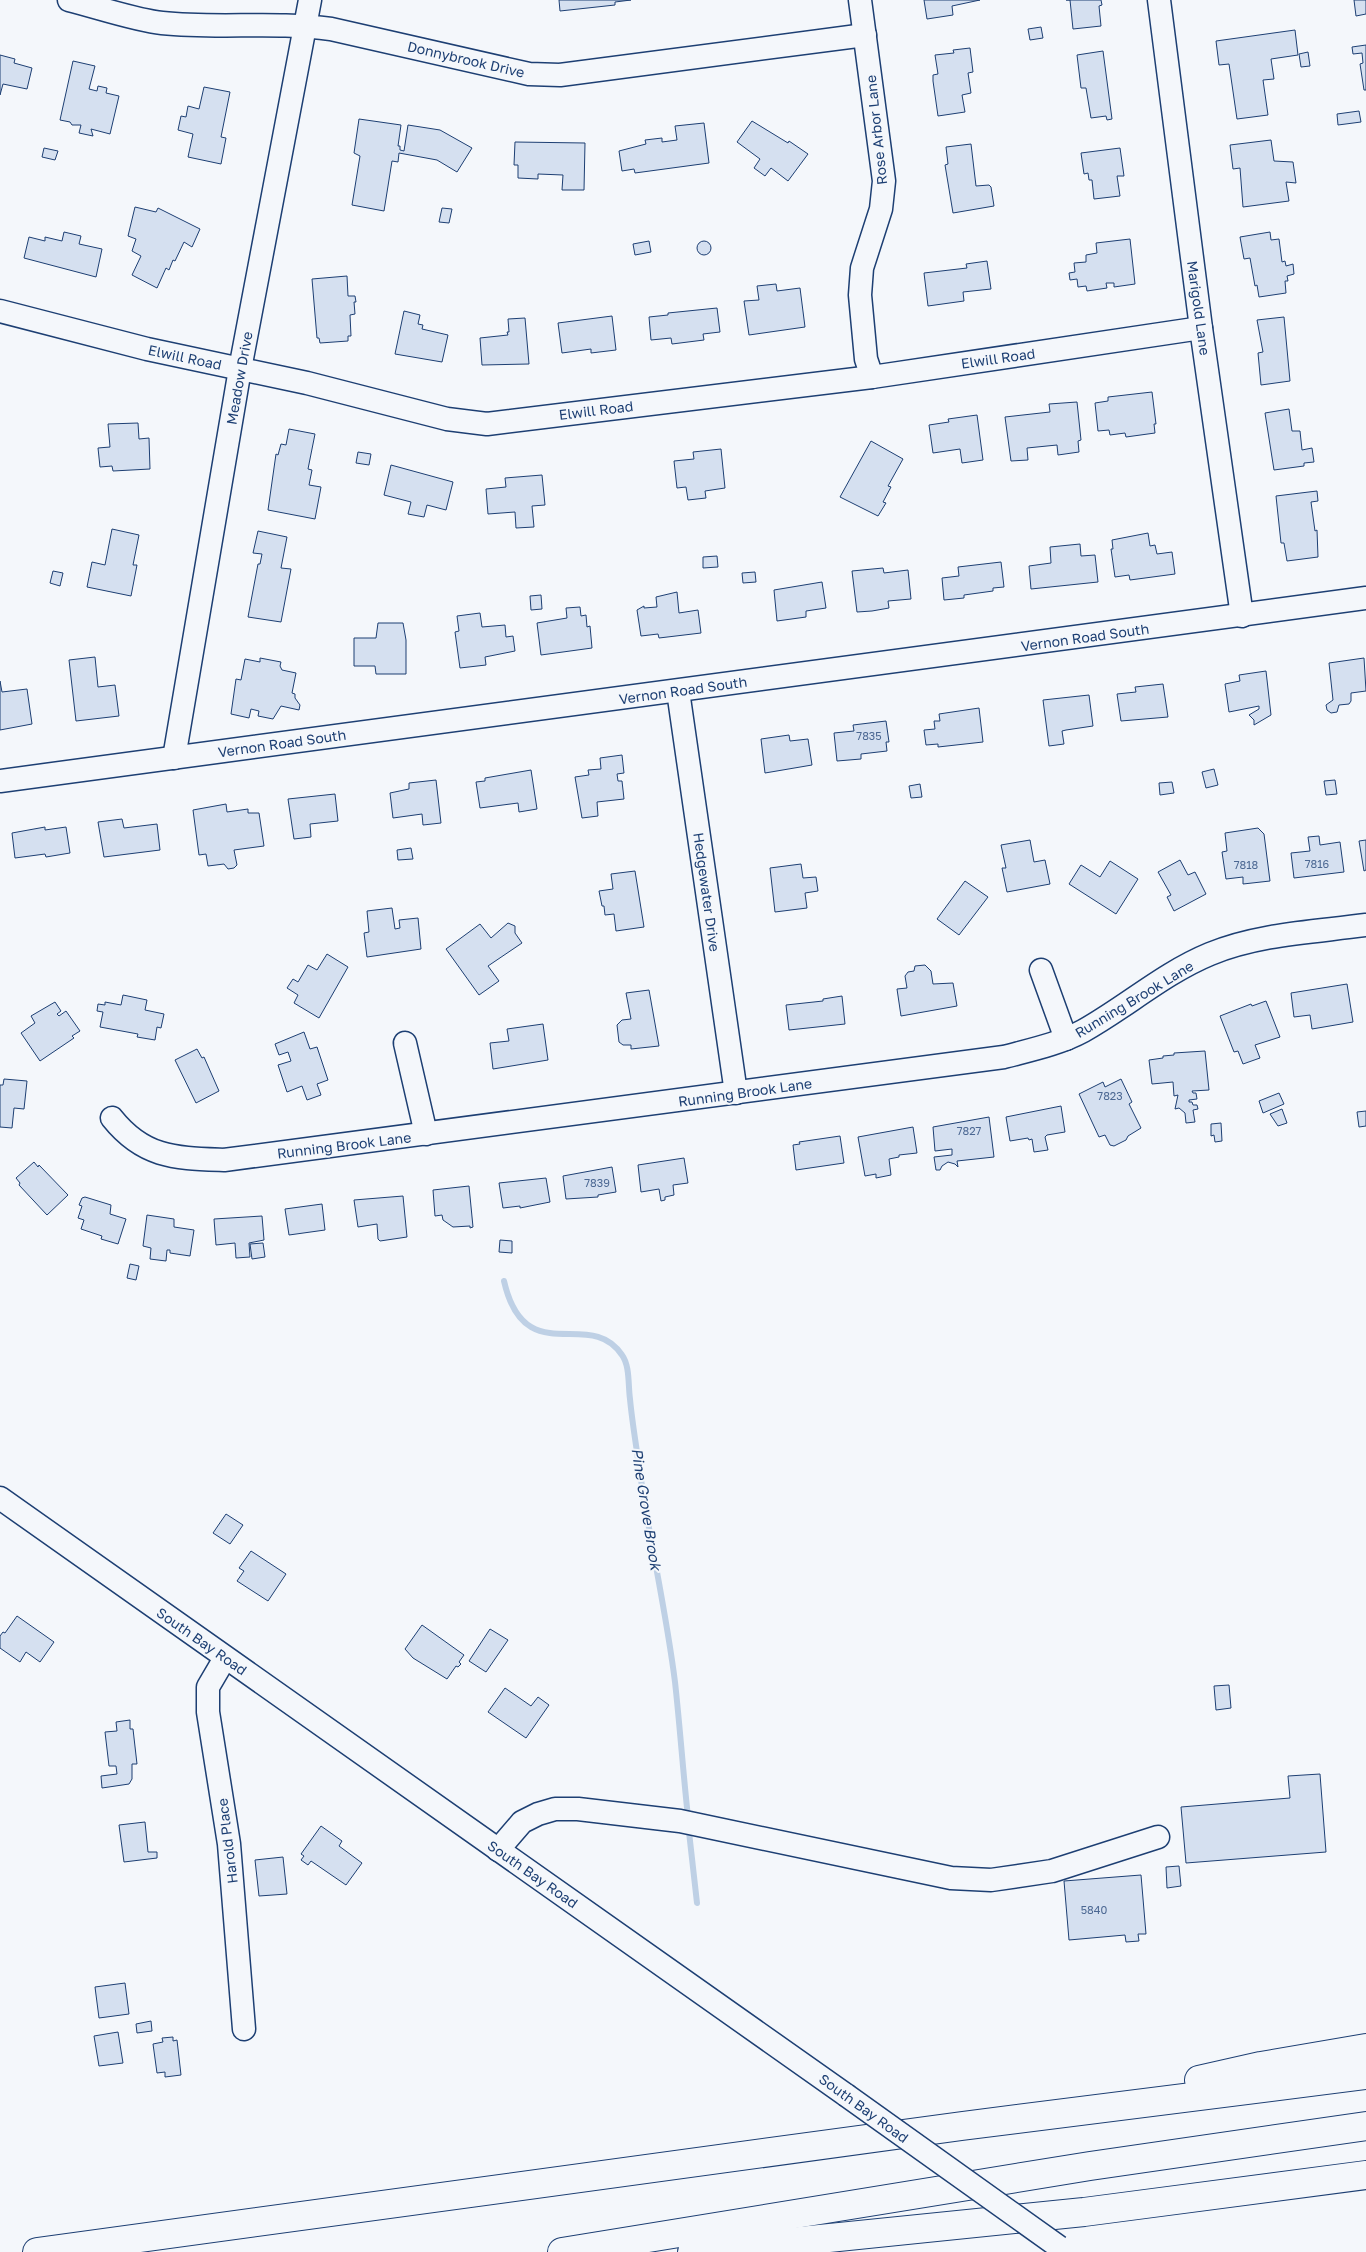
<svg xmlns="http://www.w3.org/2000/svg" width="1366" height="2252" font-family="'Golos Text',sans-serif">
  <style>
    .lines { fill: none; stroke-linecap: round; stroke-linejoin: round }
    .stream { stroke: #bed0e5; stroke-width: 6 }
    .building { fill: #d5e0f0; stroke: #1d3f73 }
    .minor-casing { stroke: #1d3f73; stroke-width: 25 }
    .highway-casing { stroke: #1d3f73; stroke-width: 30 }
    .minor { stroke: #f4f7fb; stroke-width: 22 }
    .highway { stroke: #f4f7fb; stroke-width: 28 }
    .minor-bridge-casing { stroke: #1d3f73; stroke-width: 25; stroke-linecap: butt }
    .minor-bridge { stroke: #f4f7fb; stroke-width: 22 }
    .labels { text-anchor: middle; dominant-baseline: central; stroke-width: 4; stroke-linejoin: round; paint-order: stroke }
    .number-label { font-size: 11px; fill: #4b6792 }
    .street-label { font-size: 14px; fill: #1d3f73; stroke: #f4f7fb }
    .water-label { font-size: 15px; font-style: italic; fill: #1d3f73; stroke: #f4f7fb }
  </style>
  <rect width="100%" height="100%" fill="#f4f7fb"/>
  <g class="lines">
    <g class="stream">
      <path d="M504,1281C525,1372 590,1306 622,1355C630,1366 628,1385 630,1399C632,1421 636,1444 639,1466C649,1538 666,1610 675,1682C680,1727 683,1772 688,1817"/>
      <path d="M689,1832L697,1903"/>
    </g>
  </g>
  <g class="building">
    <path d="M559,0H631L615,2V5L560,11Z"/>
    <path d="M924,0H980L952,6L953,15L927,19Z"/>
    <path d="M1066,0H1101L1102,5L1099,6L1101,26L1073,29L1070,0Z"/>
    <path d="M1354,0H1366V14L1356,16Z"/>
    <path d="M1041,27L1043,38L1030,40L1028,29Z"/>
    <path d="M1295,30L1298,55L1271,59L1274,79L1263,80L1268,115L1237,119L1229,64L1219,65L1216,41Z"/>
    <path d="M1366,45V90H1364L1360,64L1363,63L1362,53L1353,54L1352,47Z"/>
    <path d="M970,48L973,72L968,73L971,93L962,95L965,112L938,116L933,81V75L938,74L935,55L954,53L953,50Z"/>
    <path d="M1103,51L1112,119L1107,120L1106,116L1091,118L1086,88H1081L1077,55Z"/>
    <path d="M1308,52L1310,66L1301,67L1299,54Z"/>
    <path d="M0,55L15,59L14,63L32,68L27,89L3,84L0,95Z"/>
    <path d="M73,61L95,66L89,89L97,91L98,86L107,88L106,93L119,96L110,134L91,129L93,136L79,133L81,125H72L70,122L60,120Z"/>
    <path d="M204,87L230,92L221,137L226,138L221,164L188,157L193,134L178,130L181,116L186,117L188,106L199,109Z"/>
    <path d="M1359,111L1361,122L1338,125L1337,114Z"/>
    <path d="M359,119L401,125L398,146H400V150L404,151L408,125L440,130L472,148L457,172L437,160L399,153L398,162L392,161L384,211L352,205L360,156L354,153Z"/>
    <path d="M752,121L788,143L789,141L808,154L788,181L771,168L765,176L754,168L760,159L737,142Z"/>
    <path d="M704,123L709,163L635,173L634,169L622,171L619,151L646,144L645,140L662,138V142L677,140L675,126Z"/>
    <path d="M1271,140L1274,161L1293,162L1296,183L1286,182L1289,201L1243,207L1240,168L1233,169L1230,145Z"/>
    <path d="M515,142L585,143L584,190H562L563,175L538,174V179L518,178V165H514Z"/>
    <path d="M971,144L976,186L989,185L991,187L994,206L953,213L945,165L948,164L946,147Z"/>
    <path d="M44,148L58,151L55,160L42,157Z"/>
    <path d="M1120,148L1124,176H1117L1120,196L1094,199L1092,180H1089L1088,173L1084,174L1081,153Z"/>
    <path d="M135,207L156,212L158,208L200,229L192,247L184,242L175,261L173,260L169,270L166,268L157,288L132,275L141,256L132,251L136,239L128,236Z"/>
    <path d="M442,208L452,209L449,223L439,222Z"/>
    <path d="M64,232L81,236L79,244L102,249L96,277L24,258L29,237L45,241V237L62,241Z"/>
    <path d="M1270,232L1271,240L1279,239L1282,262L1285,261L1286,266L1293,264L1294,274L1287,276L1288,281H1285L1286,293L1259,297L1257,285L1255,286L1250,258L1244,259L1240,237Z"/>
    <path d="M1130,239L1135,284L1114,287V283H1106L1107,288L1087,291L1086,286L1078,287L1077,279L1070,280L1069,273L1075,272L1074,263L1086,262V255L1097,253L1096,243Z"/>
    <path d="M649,241L651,252L635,255L633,244Z"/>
    <circle cx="704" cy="248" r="7"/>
    <path d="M987,261L991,289L963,292L964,301L928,306L924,273L967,268L966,264Z"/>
    <path d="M347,276L348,296H355L356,302H354L355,314L350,315L351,336H348V341L320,343L319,338H317L312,279Z"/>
    <path d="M776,284L777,291L800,288L805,327L749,335L744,301L759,300L757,286Z"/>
    <path d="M717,308L720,332L703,334L704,340L672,344L671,338L651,340L649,317L668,315V313Z"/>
    <path d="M404,311L420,315L418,324L423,325L422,329L448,335L442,362L395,354Z"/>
    <path d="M612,316L616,350L591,353V349L562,353L558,323Z"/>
    <path d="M1284,317L1290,381L1261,385L1258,353L1263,352L1257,320Z"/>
    <path d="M525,318L529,364L482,365L480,338L508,335L507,332H509L508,319Z"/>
    <path d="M1152,392L1156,424H1154L1155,433L1126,437L1125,433L1110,435L1109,430L1098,431L1095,403L1108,401V397Z"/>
    <path d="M1077,402L1081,440L1078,441L1079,452L1058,455L1057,445L1027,448L1028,460L1011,461L1005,417L1050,412L1049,404Z"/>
    <path d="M1289,409L1292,431H1300L1302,450L1312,448L1314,462L1304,463V466L1274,470L1265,413Z"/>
    <path d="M977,415L983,460L962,463L960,449L933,453L929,425L949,422L948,419Z"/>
    <path d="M138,423L139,439L149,438L150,469L113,471L112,466L100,467L98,448L110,447L108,424Z"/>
    <path d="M289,429L315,434L308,469L312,470L309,485L321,487L315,519L268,510L276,454L278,455L281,444L286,445Z"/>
    <path d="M871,441L903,459L888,486L891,487L883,502L886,503L878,516L840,497Z"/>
    <path d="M721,449L725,488L705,491L706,498L688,500L686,487L677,488L674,461L694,459L693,452Z"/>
    <path d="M358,452L371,454L369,465L356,463Z"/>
    <path d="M391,465L453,482L446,510L427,505L424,517L408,514L411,502L384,495Z"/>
    <path d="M542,475L545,505L532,506L534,527L516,528L515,512L488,514L486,489L506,487L505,478Z"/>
    <path d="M1317,491L1318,501L1311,502L1315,531L1317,530L1318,557L1287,561L1284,543H1281L1276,496Z"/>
    <path d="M112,529L139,535L133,565H137L131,596L87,587L92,562L105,565Z"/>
    <path d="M258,531L287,537L281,568L291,569L281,622L248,617L258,564H260L262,554L253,553Z"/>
    <path d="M1148,533L1150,546L1155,545L1157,554L1172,552L1175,574L1130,580L1129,575L1115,577L1111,549H1113L1112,540Z"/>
    <path d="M1080,544L1081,556L1095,555L1098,582L1031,589L1029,566L1051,563L1050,547Z"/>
    <path d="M717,556L718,567L703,568V557Z"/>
    <path d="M1001,562L1004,587L993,588V591L964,595V598L944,600L942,578L959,576L958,567Z"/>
    <path d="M883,568L884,573L908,570L911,599L888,601L889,608L872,611L857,612L852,571Z"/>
    <path d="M53,571L63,573L60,586L50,583Z"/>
    <path d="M755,572L756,582L743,583L742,573Z"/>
    <path d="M822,582L826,608L806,611V617L777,621L774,590Z"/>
    <path d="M677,592L679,613L698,610L701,633L659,638L658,634L641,636L637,610L644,606V608L657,607L656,597Z"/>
    <path d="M541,595L542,609L531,610L530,596Z"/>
    <path d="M580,607L581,616L586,615L587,627L590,626L592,648L541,655L537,623L567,618L566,608Z"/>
    <path d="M480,613L482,627L505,625L506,637L513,636L515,651L485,657L486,665L460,668L455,632L459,631L457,616Z"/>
    <path d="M378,623H403L406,640V674H376L375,666H354V638H376Z"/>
    <path d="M95,657L98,687L115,685L119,716L76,721L69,660Z"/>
    <path d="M260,658L281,662L280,666L282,670L296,673L292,693L295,694V698L300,705L299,710L281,706L273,719L258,716L259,711L251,709L249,718L231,714L236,679L241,680L245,659L260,662Z"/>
    <path d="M1364,658L1366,691L1351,693V701L1349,704L1339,705L1337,712L1331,713L1327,710L1326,705L1333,700L1329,663Z"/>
    <path d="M1266,671L1271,715L1254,725V720L1249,715L1259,709V706L1229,712L1225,684L1240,681L1239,675Z"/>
    <path d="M0,681L2,692L27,689L32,724L0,730Z"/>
    <path d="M1163,684L1168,717L1121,721L1117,694L1136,692L1135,687Z"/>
    <path d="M1089,695L1093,726L1066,730L1062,731L1064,744L1049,746L1043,700Z"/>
    <path d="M979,708L983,742L938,747V744L926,745L924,730L935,729L934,721H940L939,714Z"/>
    <path d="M886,721L889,742H886L887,751L861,754V759L837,761L834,733L854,731L853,725Z"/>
    <path d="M789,735L790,741L808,739L812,765L765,773L761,739Z"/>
    <path d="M622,755L624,773L617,774L618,781H622L624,799L597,802L598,816L582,818L575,777L589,775L588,770L601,769L600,758Z"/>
    <path d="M1214,769L1218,785L1206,788L1202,772Z"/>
    <path d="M531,770L537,809L519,812L518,803L480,808L476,782L485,781V778Z"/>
    <path d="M436,780L441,823L423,825L422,814L393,818L390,793L409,789V783Z"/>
    <path d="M1335,780L1337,794L1326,795L1324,781Z"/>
    <path d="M1172,782L1174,793L1160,795L1159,783Z"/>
    <path d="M920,784L922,797L911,798L909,786Z"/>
    <path d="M335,794L338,821L310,824L311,837L294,839L288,799Z"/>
    <path d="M226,804L227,812L248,809V813H259L264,846L234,850L237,865L234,868L228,869L224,864L208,866L206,854L199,855L193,810Z"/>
    <path d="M122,819L124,828L157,824L160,850L104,857L98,822Z"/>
    <path d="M45,827V830L66,827L70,853L46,857L45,854L15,858L12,833Z"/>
    <path d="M1258,828L1264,834L1270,881L1243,884V877L1226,879L1222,852L1227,851L1225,833Z"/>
    <path d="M1319,836L1320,845L1340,842L1344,872L1294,878L1291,853L1310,851L1308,837Z"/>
    <path d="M1030,840L1034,862L1045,860L1050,884L1007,892L1002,868H1006L1001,845Z"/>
    <path d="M1366,840V870L1364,871L1359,841Z"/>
    <path d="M411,848L413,859L398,860L397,850Z"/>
    <path d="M1180,860L1188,875L1195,872L1206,894L1174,911L1167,897L1171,895L1158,872Z"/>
    <path d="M1110,861L1138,879L1116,914L1069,884L1081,865L1100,877Z"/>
    <path d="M801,864L803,878L816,877L818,891L805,893L807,908L775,912L770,868Z"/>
    <path d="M635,871L644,927L616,931L614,914L605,915L604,906H602L599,891L613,889L611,874Z"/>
    <path d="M965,881L988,897L959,935L937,919Z"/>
    <path d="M392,908L395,929L400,928L399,920L418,918L421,949L367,957L364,933L369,932L367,911Z"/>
    <path d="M508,923L515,926V933L522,943L488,966L499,981L479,995L446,949L480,924L491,938Z"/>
    <path d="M327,954L348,967L319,1018L294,1003L298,995L287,988L293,979L298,982L308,965L317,970Z"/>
    <path d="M925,965L931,971L933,984L953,983L957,1006L901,1016L897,989L907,988L905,976L908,972L914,971L915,966Z"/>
    <path d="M1347,984L1353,1022L1312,1029L1310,1015L1294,1017L1291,993Z"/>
    <path d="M649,990L659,1046L631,1049V1045H623L619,1042L617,1025L622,1020L631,1019L626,993Z"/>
    <path d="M123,995L147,1000L145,1010L164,1014L161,1028L157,1027L155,1040L137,1037L138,1034L100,1027L103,1012L97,1011L98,1004L105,1005V1002L121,1005Z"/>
    <path d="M842,996L845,1024L789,1030L786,1005L823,1001V999Z"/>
    <path d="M1266,1001L1280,1037L1255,1045L1260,1058L1243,1064L1238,1051L1234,1052L1220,1016L1251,1004L1252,1006Z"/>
    <path d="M55,1002L61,1011L57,1014L59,1016L66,1011L80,1031L72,1036L74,1038L40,1061L21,1033L35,1023L31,1016Z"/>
    <path d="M543,1024L548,1060L493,1069L490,1043L509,1041L507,1029Z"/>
    <path d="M304,1032L310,1049L317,1047L328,1080L317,1084L321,1095L307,1100L302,1086L287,1092L278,1065L291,1061L288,1052L279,1055L275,1044Z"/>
    <path d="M197,1049L202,1058L204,1057L219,1091L196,1103L175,1060Z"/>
    <path d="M1205,1051L1209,1090L1192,1091L1193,1093H1196L1197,1099L1189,1100V1102H1192L1193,1105H1197L1198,1109L1193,1110L1195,1122L1186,1123L1185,1113L1179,1108L1175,1109L1178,1095L1174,1096L1173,1082L1152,1084L1149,1060L1163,1058V1056L1174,1055V1053Z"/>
    <path d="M4,1079L27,1081L24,1109L14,1108L12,1128L0,1127V1085H3Z"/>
    <path d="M1121,1079L1132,1102L1129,1104L1141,1128L1128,1136L1126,1140L1114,1146L1110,1145L1105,1135L1099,1137L1079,1094L1103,1082L1105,1087Z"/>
    <path d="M1279,1093L1284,1104L1263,1113L1259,1101Z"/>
    <path d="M1061,1106L1065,1132L1047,1135L1045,1137L1048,1150L1034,1152L1032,1139L1029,1140L1028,1138L1010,1141L1006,1117Z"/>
    <path d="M1282,1109L1287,1123L1278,1126L1270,1114Z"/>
    <path d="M1366,1111V1126L1359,1127L1357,1112Z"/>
    <path d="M989,1117L994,1157L957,1161L958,1167L955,1164L948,1162L942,1166L940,1170H936L934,1157L952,1155V1149L935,1151L933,1127Z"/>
    <path d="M1221,1123L1222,1141L1215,1142L1214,1135L1211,1136V1124Z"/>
    <path d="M913,1127L917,1153L899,1155V1157L889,1159L891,1175L876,1178V1174L865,1176L858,1137Z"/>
    <path d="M840,1136L844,1163L796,1170L793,1145L800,1144L799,1142Z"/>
    <path d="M684,1158L688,1183L673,1185L674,1195L665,1197V1200L661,1201L659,1189L641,1192L638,1165Z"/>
    <path d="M34,1162L38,1167L39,1165L68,1195L47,1215L19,1185L20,1183L16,1178Z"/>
    <path d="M612,1167L616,1192L598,1195V1197L566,1199L563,1176Z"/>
    <path d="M546,1178L550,1202L520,1208V1206L503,1208L499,1183Z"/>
    <path d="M469,1186L473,1227L470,1228V1226L453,1227L443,1220L442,1215L435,1216L433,1190Z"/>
    <path d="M403,1196L407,1237L380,1241L378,1239L377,1224L358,1227L354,1200Z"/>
    <path d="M85,1197L111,1205L110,1214L126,1219L118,1244L101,1239L102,1236L81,1229L84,1220L78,1218L82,1206L79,1205L82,1198Z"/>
    <path d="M322,1204L325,1230L289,1235L285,1209Z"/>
    <path d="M147,1215L174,1219V1227L194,1230L190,1256L170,1253V1250H167L166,1261L150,1259L151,1248L143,1246Z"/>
    <path d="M262,1216L264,1240L249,1243L250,1257L236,1258L235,1243L216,1245L214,1219Z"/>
    <path d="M500,1240L512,1241V1253L499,1252Z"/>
    <path d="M263,1243L265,1257L252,1259L250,1244Z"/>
    <path d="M130,1264L139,1266L136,1280L127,1278Z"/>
    <path d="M226,1514L243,1525L230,1544L213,1533Z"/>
    <path d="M251,1551L286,1574L268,1601L237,1581L244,1571L239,1568Z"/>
    <path d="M17,1616L54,1642L40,1662L26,1652L20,1662L0,1648V1636L3,1632L5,1633Z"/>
    <path d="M422,1625L464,1655L459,1662L461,1664L458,1667L456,1666L447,1679L413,1658L405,1649Z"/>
    <path d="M490,1629L508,1640L486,1672L469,1661Z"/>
    <path d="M1229,1685L1231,1708L1216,1710L1214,1686Z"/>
    <path d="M505,1688L531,1706L538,1697L549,1705L526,1738L488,1712Z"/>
    <path d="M130,1720V1729H133L137,1764H132V1779L129,1784L102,1788L101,1776L117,1774L116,1766H109L105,1732L117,1731L116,1722Z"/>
    <path d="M1320,1774L1326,1852L1186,1863L1181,1807L1290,1798L1288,1776Z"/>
    <path d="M145,1822L148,1852H157V1858L124,1862L119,1825Z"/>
    <path d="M321,1826L342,1841L339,1846L362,1863L346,1885L311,1861L308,1865L301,1860L304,1856L301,1854Z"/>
    <path d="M283,1857L287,1894L259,1896L255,1860Z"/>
    <path d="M1179,1866L1181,1886L1167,1888L1166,1867Z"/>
    <path d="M1141,1875L1146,1934H1138L1139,1941L1126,1942L1125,1935L1069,1940L1064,1881Z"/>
    <path d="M125,1983L129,2014L99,2018L95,1987Z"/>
    <path d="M151,2021L152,2031L137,2033L136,2024Z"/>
    <path d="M118,2032L123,2063L99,2066L94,2036Z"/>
    <path d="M173,2037V2041L177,2040L181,2075L165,2077V2072L157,2073L153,2044L163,2042L162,2038Z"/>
  </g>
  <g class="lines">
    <defs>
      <g id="minor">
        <path d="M69,0C97,7 135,20 162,23C219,29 274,21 331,29L529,74L560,75L865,35"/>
        <path d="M860,0L884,181L881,209L862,268L860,295L866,359L872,377"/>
        <path d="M1159,0L1201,328L1242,616"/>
        <path d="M0,311L147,349L307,383L447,419L487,424L872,377L1201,328"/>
        <path d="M678,691L736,1093"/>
        <path d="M174,758L240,369L310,0"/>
        <path d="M0,781L1366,598"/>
        <path d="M1041,970L1066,1039"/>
        <path d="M405,1043L426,1134"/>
        <path d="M112,1118C144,1158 175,1158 224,1160L1004,1057C1030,1050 1059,1044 1083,1031C1126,1007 1164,973 1210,954C1258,934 1314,932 1366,925"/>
        <path d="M0,1498L846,2095"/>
        <path d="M225,1658L208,1687V1712L229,1844L244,2029"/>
        <path d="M498,1850L522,1822L538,1814L555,1809H578L680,1821L951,1878L991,1880L1052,1871L1158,1837"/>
      </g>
      <g id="highway">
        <path d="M1199,2080L1261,2066L1366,2048"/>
        <path d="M37,2252L962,2126L1366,2075"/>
        <path d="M562,2252L1090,2166L1366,2126"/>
        <path d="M692,2252L1084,2212L1366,2175"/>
      </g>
    </defs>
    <use href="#minor" class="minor-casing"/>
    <use href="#highway" class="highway-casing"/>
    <use href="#minor" class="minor"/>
    <use href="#highway" class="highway"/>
    <defs>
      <path id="minor-bridge" d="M846,2095L1059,2247"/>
    </defs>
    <use href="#minor-bridge" class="minor-bridge-casing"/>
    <use href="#minor-bridge" class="minor-bridge"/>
  </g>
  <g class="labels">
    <g class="number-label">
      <text x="869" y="735">7835</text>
      <text x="1317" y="863">7816</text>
      <text x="1246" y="864">7818</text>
      <text x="1110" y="1095">7823</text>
      <text x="969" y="1130">7827</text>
      <text x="597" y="1182">7839</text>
      <text x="1094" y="1909">5840</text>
    </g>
    <g class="street-label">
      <text transform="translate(466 59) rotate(13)">Donnybrook Drive</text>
      <text transform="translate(876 130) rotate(-96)">Rose Arbor Lane</text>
      <text transform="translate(1199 308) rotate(82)">Marigold Lane</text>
      <text transform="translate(185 357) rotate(12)">Elwill Road</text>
      <text transform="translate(998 358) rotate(-8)">Elwill Road</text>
      <text transform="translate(239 378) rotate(-80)">Meadow Drive</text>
      <text transform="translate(596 410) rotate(-7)">Elwill Road</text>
      <text transform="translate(1085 637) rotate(-8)">Vernon Road South</text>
      <text transform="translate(683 690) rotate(-8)">Vernon Road South</text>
      <text transform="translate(282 743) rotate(-8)">Vernon Road South</text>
      <text transform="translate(707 892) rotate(82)">Hedgewater Drive</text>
      <text transform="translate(1134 999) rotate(-31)">Running Brook Lane</text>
      <text transform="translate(745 1092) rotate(-8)">Running Brook Lane</text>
      <text transform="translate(344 1145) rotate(-7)">Running Brook Lane</text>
      <text transform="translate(202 1641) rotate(35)">South Bay Road</text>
      <text transform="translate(227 1841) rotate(-97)">Harold Place</text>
      <text transform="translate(533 1874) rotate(35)">South Bay Road</text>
      <text transform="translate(864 2108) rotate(36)">South Bay Road</text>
    </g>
    <g class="water-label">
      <text transform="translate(647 1509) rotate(81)">Pine Grove Brook</text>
    </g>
  </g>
</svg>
